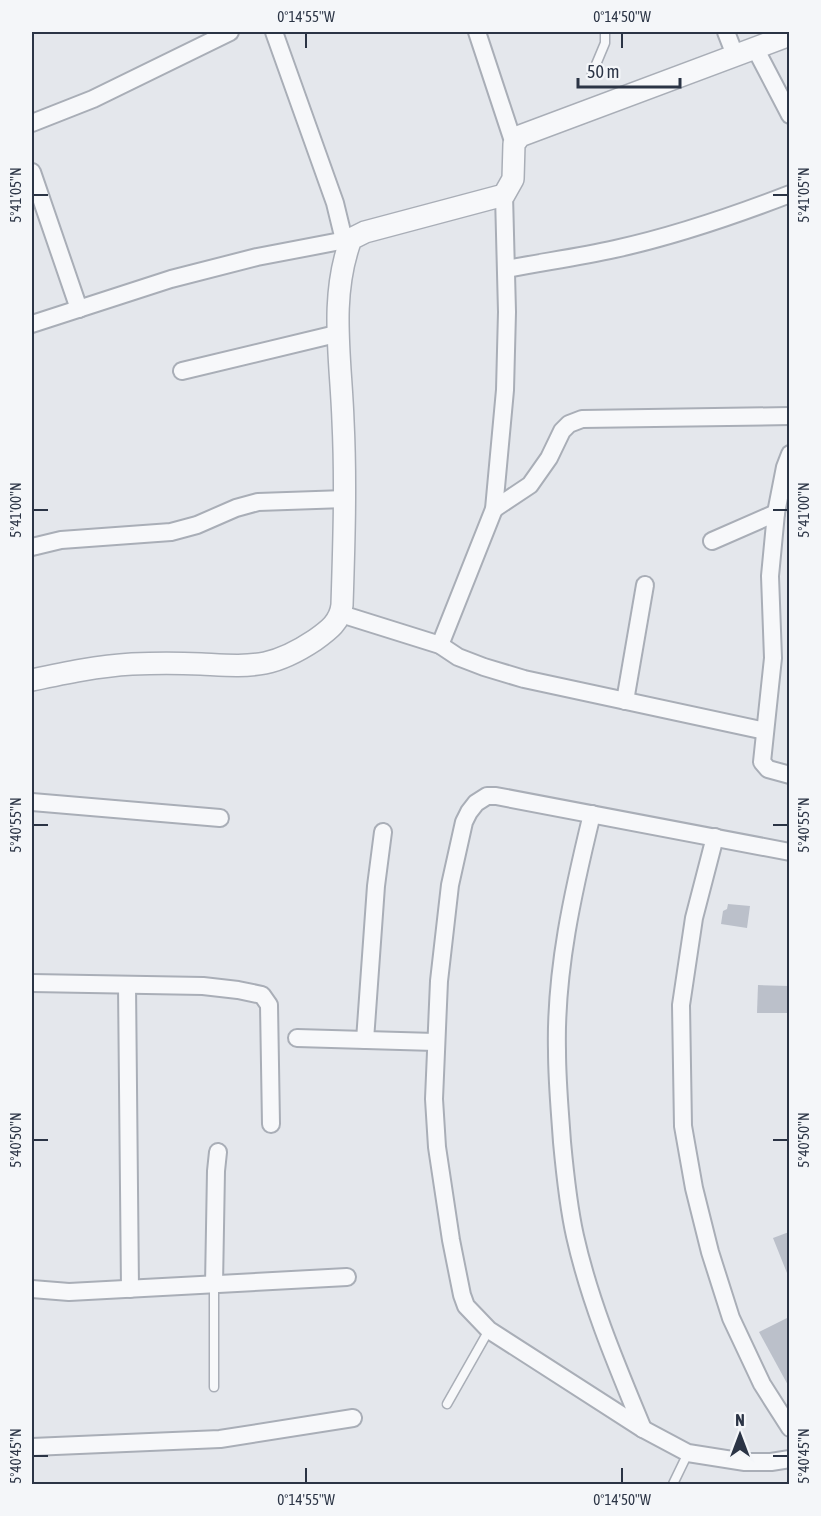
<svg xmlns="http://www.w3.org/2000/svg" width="821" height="1516" font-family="'Asap Condensed',sans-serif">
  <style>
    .building { fill: #bbc0ca }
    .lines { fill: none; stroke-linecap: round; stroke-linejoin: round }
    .service-casing { stroke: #a9aeb7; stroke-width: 11 }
    .minor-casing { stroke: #a9aeb7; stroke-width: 20 }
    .tertiary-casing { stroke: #a9aeb7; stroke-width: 24 }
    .service { stroke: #f7f8fa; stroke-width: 8 }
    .minor { stroke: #f7f8fa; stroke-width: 16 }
    .tertiary { stroke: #f7f8fa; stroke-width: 21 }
    .ticks { fill: none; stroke: #2b3445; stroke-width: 2 }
    .neatline { fill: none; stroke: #2b3445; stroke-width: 2 }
    .ticks-label { font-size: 15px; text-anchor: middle; fill: #2b3445 }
  </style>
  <rect width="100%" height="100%" fill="#e4e7ec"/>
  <g class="building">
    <path d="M728,904L750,906L747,928L721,924L723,911L727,909Z"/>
    <path d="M758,985L789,986V1013H757Z"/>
    <path d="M789,1232V1278L773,1238Z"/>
    <path d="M789,1317V1387L759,1332Z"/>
  </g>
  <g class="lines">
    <defs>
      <g id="service">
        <path d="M592,74L605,43V32"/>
        <path d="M214,1285V1387"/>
        <path d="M447,1404L489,1330"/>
        <path d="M673,1484L688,1453"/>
      </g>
      <g id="minor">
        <path d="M274,32L335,203L344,240"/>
        <path d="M477,32L514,144"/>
        <path d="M726,32L735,55"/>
        <path d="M755,48L790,115"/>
        <path d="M32,123L93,99L230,32"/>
        <path d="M32,172L79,309"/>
        <path d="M507,269C543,262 579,257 615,249C674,236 733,216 790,194"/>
        <path d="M32,324L171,279L257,257L351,239"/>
        <path d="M182,371L336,334"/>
        <path d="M790,454L785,467L776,513L770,576L773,658L762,762L768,769L790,775"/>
        <path d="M494,509L530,485L549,458L562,431L569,424L582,419L790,416"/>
        <path d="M712,541L776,513"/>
        <path d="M32,547L61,540L171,532L197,525L236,508L258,502L345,499"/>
        <path d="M341,614L440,645L458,657L484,667L524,679L765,731"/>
        <path d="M440,645L494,509L505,390L507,312L504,195"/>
        <path d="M625,701L645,585"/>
        <path d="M32,802L220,818"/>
        <path d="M592,814C573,892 555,971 557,1051C557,1082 560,1112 562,1142C565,1174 568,1205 575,1236C590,1303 617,1366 643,1429"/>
        <path d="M715,837L694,918L681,1005L683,1126L694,1188L710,1252L731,1318L762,1384L790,1428"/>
        <path d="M790,852L496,796H487L476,803L469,812L464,822L450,885L439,981L434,1099L437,1147L451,1240L462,1295L466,1306L489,1330L643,1429L688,1453L745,1462H771L790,1459"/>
        <path d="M32,983L203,986L238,990L262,995L269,1005L271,1124"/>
        <path d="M127,985L130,1289"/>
        <path d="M297,1038L435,1042"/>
        <path d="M365,1040L376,886L383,832"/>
        <path d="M214,1285L216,1171L218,1152"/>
        <path d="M32,1289L69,1292L347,1277"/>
        <path d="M32,1447L220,1439L353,1418"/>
      </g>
      <path id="tertiary" d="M32,680C65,673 98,666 132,664C155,663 178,663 201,664C223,665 244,667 265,663C284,659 300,650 315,640C329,630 340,622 342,605C344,543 346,482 343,421C341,359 329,298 351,239L365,232L504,195L513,179L514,144L520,136L790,35"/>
    </defs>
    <use href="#service" class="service-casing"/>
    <use href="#minor" class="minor-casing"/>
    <use href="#tertiary" class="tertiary-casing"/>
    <use href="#service" class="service"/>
    <use href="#minor" class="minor"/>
    <use href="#tertiary" class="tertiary"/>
  </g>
  <path class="ticks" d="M306,33V48M622,33V48M33,195H48M773,195H788M33,510H48M773,510H788M33,825H48M773,825H788M33,1140H48M773,1140H788M33,1456H48M773,1456H788M306,1468V1483M622,1468V1483"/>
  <rect width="821" height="1516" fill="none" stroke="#f4f6f9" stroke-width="66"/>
  <g transform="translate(740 1435)" stroke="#f4f6f9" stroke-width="4.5" paint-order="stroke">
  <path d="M0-4.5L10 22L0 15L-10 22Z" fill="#2b3445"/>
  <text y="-9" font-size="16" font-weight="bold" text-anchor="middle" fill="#2b3445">N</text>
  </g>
  <path d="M578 78v9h102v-9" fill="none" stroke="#2b3445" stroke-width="3"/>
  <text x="587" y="78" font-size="18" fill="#2b3445" stroke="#f4f6f9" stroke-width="4.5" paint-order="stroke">50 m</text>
  <rect x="33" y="33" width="755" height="1450" class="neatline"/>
  <g class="ticks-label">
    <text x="306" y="22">0°14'55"W</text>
    <text x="622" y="22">0°14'50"W</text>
    <text transform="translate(16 195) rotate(-90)" y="5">5°41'05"N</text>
    <text transform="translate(804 195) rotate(-90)" y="5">5°41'05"N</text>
    <text transform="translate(16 510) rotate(-90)" y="5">5°41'00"N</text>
    <text transform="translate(804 510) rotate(-90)" y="5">5°41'00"N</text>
    <text transform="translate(16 825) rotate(-90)" y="5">5°40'55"N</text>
    <text transform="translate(804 825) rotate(-90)" y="5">5°40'55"N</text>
    <text transform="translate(16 1140) rotate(-90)" y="5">5°40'50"N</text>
    <text transform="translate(804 1140) rotate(-90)" y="5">5°40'50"N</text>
    <text transform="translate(16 1456) rotate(-90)" y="5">5°40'45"N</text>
    <text transform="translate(804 1456) rotate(-90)" y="5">5°40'45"N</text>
    <text x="306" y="1505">0°14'55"W</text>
    <text x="622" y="1505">0°14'50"W</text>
  </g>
</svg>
